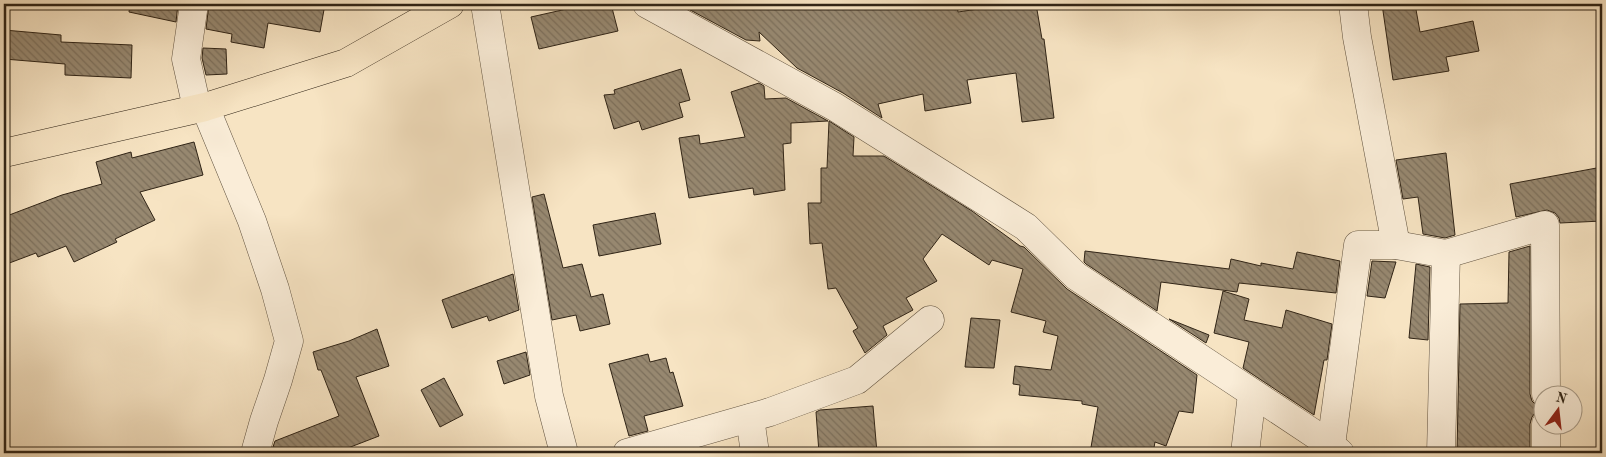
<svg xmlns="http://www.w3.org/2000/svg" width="1606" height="457" font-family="'Old Standard TT',serif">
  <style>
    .building { fill: url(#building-back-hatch); stroke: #302416 }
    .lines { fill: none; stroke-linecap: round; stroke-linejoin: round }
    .minor-casing { stroke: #625441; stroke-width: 29 }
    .major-casing { stroke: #302416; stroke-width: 29 }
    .minor { stroke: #faedd8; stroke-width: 28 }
    .major { stroke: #f7e4c3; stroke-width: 28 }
  </style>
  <defs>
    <pattern id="building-back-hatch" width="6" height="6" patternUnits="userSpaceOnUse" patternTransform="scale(1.25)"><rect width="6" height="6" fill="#978870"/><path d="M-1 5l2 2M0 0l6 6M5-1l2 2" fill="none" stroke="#7c6f5b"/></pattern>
  </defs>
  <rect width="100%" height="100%" fill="#f7e4c3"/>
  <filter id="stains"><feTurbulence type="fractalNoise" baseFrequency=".004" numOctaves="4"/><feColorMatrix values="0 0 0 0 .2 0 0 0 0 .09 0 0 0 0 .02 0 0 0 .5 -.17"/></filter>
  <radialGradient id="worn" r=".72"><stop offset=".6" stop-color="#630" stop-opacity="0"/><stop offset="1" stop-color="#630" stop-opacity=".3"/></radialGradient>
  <g class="building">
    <path d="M130,4H178L176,22L129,12Z"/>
    <path d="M209,4H325L320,32L268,23L264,48L231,42L232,34L206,29Z"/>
    <path d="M589,4H611L618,31L539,49L531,17Z"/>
    <path d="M679,4H957L958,12L1012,4H1036L1042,39H1044L1054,118L1022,122L1016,73L967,80L971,103L925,111L923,94L878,104L882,118L843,93L797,68L759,32L760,41L746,40Z"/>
    <path d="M1382,4H1415L1420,32L1473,21L1479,51L1446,57L1449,71L1393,80Z"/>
    <path d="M4,30L61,35V42L132,45L131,78L65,75V64L4,59Z"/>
    <path d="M203,48L226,49L227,74L206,75L202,58Z"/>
    <path d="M681,69L690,100L679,103L683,117L642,130L639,121L614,129L604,95L615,94L614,90Z"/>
    <path d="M759,83L764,86L765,99L786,98L828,121L791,123V143L783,144L785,190L754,195L753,188L689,198L679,138L699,135L700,144L745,137L731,92Z"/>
    <path d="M829,121L854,137L853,156H884L972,211L1020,246L1024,247L1067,289L1197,375L1193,413L1179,411L1166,446L1155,442L1153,453H1090L1098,407L1082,404V401L1019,395L1020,385L1013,384L1015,366L1051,370L1058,336L1043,332L1046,321L1011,312L1023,269L992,260L989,265L942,234L923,259L937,281L906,298L913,310L883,326L887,335L865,353L853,331L858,328L836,288L828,289L822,243L810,244L808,203H821V168H827Z"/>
    <path d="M194,142L203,175L140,192L155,220L115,239L117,242L74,262L66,246L38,257L36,253L4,265V217L62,195L102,184L96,162L131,152L132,158Z"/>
    <path d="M1446,153L1455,235L1445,238L1423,234L1418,197L1403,199L1396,160Z"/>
    <path d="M1602,167V221L1560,223L1559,218L1555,213L1547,210L1516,217L1510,184Z"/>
    <path d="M544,194L563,268L582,264L591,297L603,294L610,324L580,331L576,315L552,320L532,197Z"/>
    <path d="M655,213L661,244L599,256L593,225Z"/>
    <path d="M1530,246V394L1532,401L1536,405L1535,413L1532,417L1530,424V453H1457L1460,304L1508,303L1509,252Z"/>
    <path d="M1085,251L1229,269L1231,259L1261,266V263L1293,269L1297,252L1340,261L1336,293L1239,283L1237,292L1161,282L1157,311L1086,264L1084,262Z"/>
    <path d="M1372,261L1396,262L1385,298L1367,296Z"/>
    <path d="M1416,264L1430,267L1428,340L1409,338Z"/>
    <path d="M513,274L519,310L489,321L487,316L452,328L442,300Z"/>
    <path d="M1223,291L1249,299L1244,320L1282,328L1286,310L1332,324L1327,360H1324L1314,415L1243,368L1249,342L1214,333Z"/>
    <path d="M971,318L1000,320L994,368L965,367Z"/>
    <path d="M1169,319L1209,335L1206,343Z"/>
    <path d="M377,329L389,366L356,377L379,436L335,453H271L275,441L339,416L321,370H318L313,352L349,341Z"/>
    <path d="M526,352L530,375L504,384L497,361Z"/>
    <path d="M648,354L650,362L666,358L670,373L673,372L683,406L644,416L648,431L629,436L609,364Z"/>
    <path d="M444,378L463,415L440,427L421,390Z"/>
    <path d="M873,406L877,453H819L816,412L820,410Z"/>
  </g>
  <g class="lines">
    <defs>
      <g id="minor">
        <path d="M194,4L186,59L197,108"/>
        <path d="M485,4L549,396L564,453"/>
        <path d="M647,4L835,107L1026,227L1076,276L1331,445L1340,453"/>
        <path d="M1353,4L1357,37L1396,245"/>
        <path d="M205,107L252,221L275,289L289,341L278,380L264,421L255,453"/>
        <path d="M1446,254L1545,225L1546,394"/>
        <path d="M750,418L755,453"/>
        <path d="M1546,424V453"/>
        <path d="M1331,445L1358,245H1396L1446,254L1441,453"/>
        <path d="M627,453L770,412L857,380L930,320"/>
        <path d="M1245,453L1252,394"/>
      </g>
      <path id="major" d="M4,153L205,107L346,63L450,4"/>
    </defs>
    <use href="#minor" class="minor-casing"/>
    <use href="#major" class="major-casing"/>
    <use href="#minor" class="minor"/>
    <use href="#major" class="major"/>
  </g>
  <rect width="1606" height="457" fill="none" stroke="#f7e4c3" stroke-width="20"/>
  <rect x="5" y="5" width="1596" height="447" fill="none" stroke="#302416" stroke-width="2.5"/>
  <rect x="10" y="10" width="1586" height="437" fill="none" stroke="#302416"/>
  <g transform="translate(1558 410) rotate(15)"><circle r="24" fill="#faedd8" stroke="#a99d8a"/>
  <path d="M0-4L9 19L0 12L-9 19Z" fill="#8f2418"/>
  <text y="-8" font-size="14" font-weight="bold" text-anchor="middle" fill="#302416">N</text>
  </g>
  <rect width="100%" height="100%" filter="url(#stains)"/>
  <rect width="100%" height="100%" fill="url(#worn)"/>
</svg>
